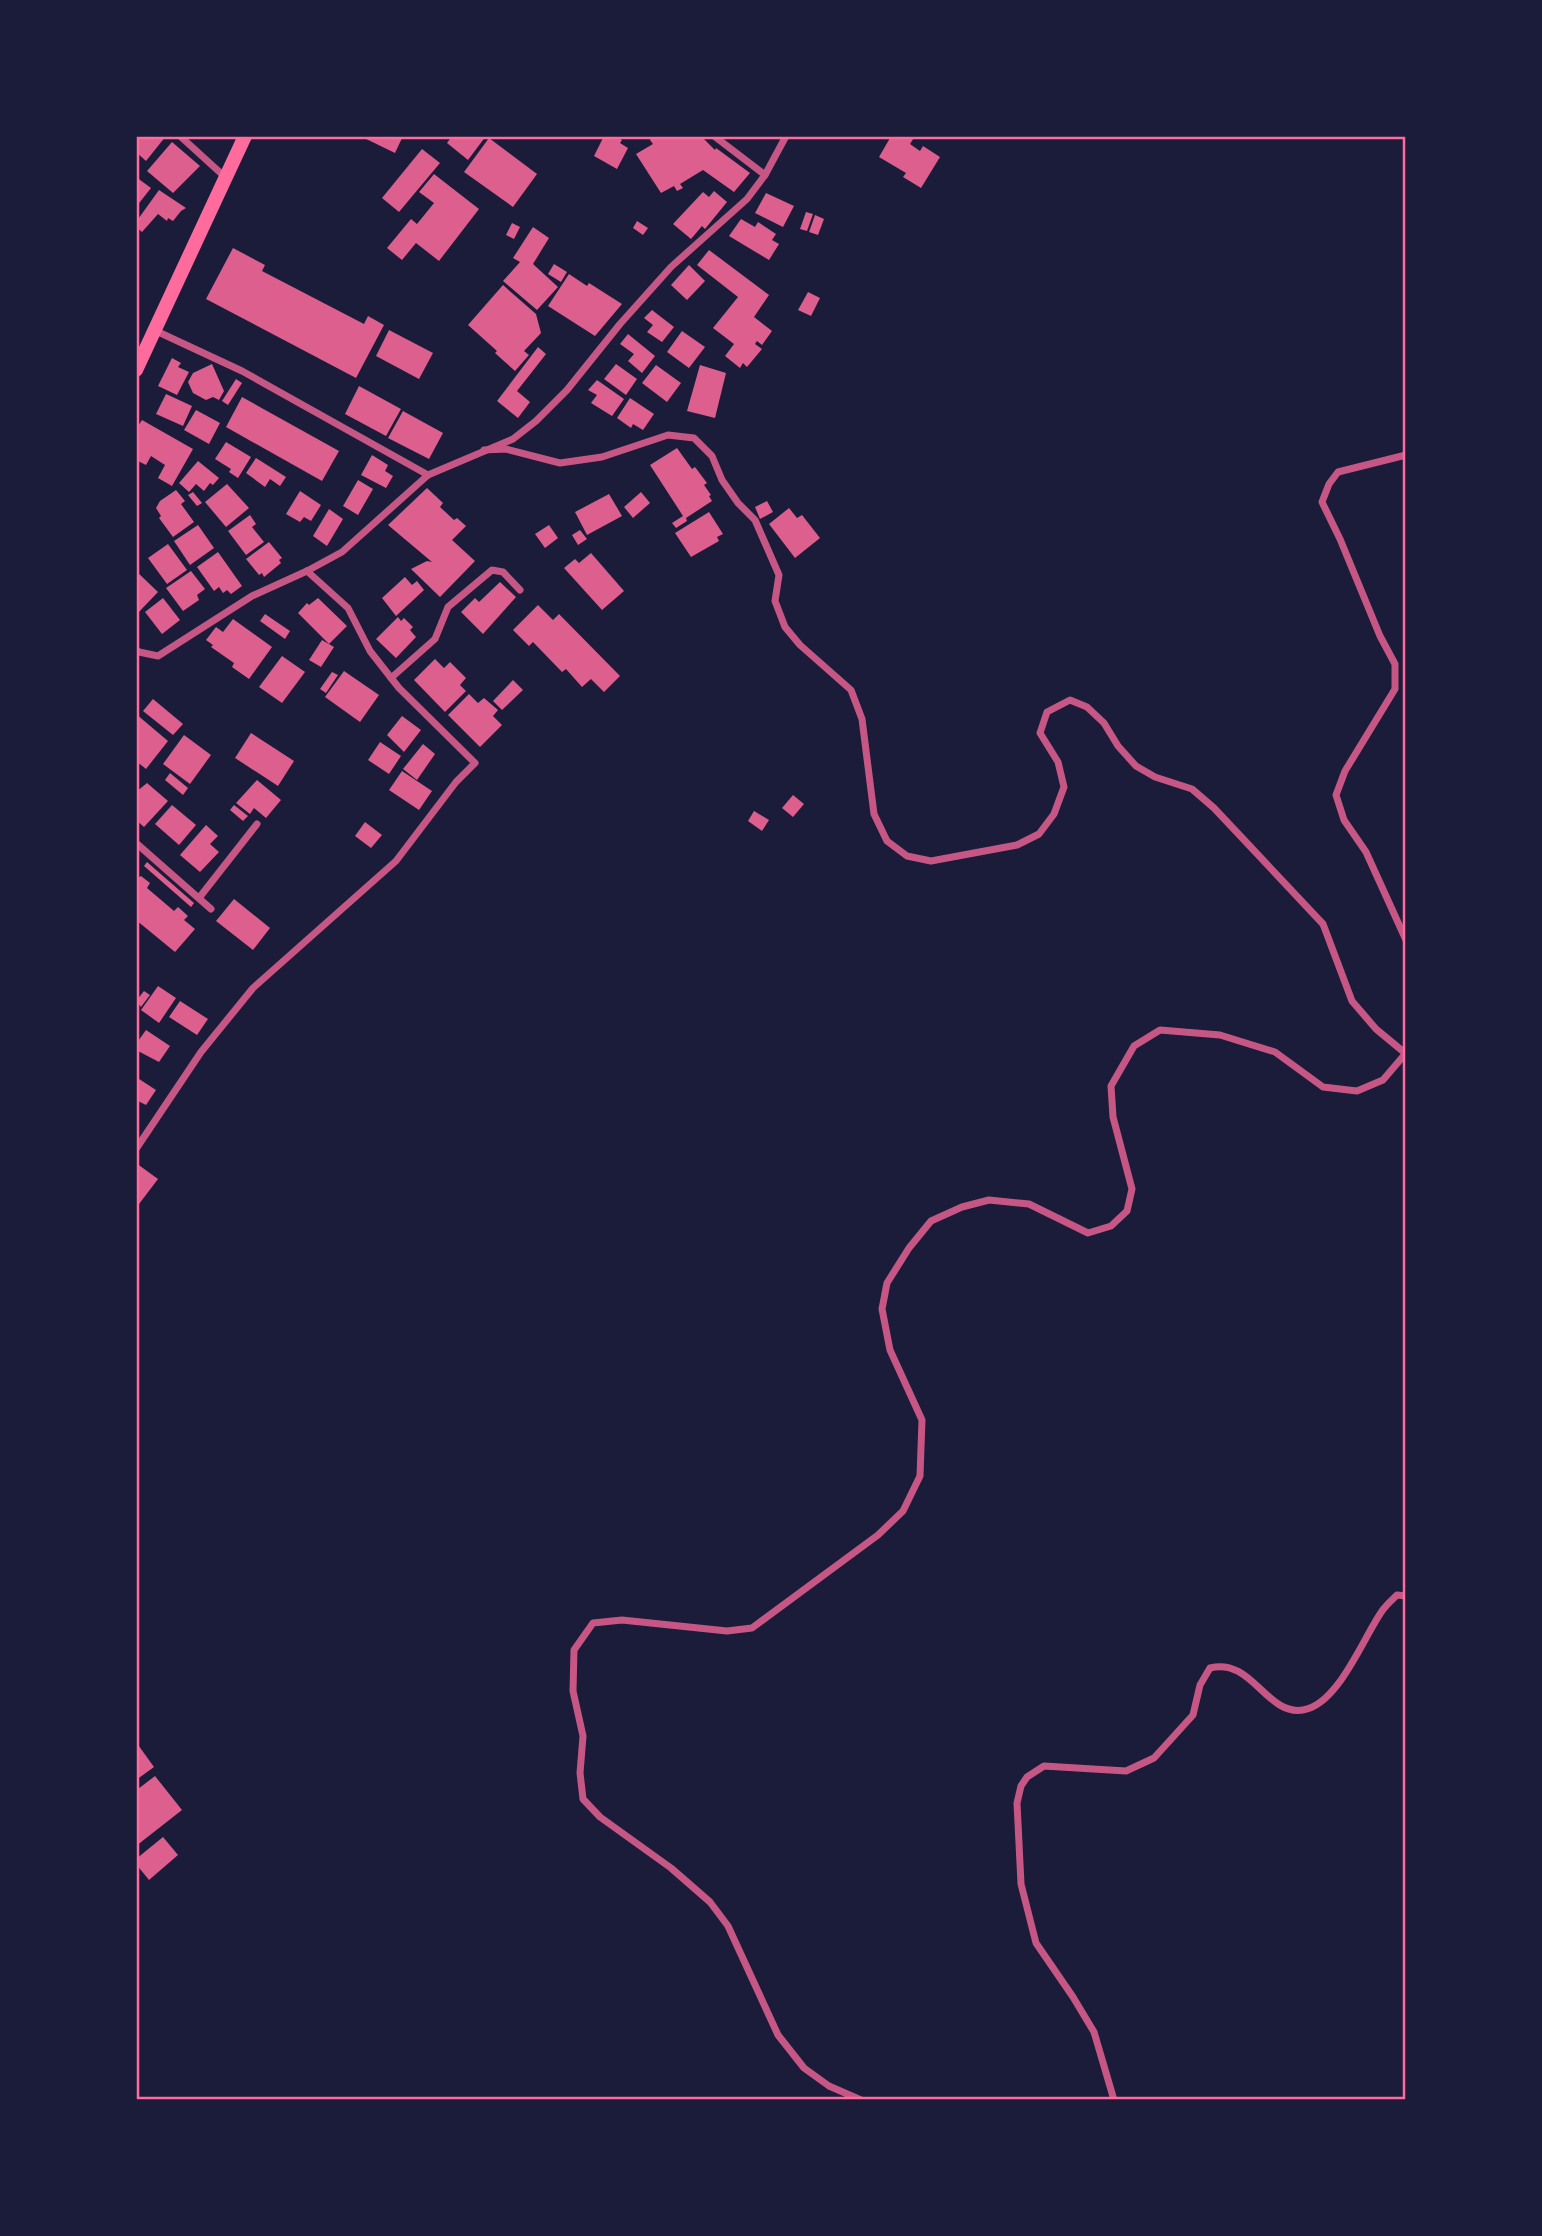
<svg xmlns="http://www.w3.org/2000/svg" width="1542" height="2236" font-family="Rubik,sans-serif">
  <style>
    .building { fill: #dd5f8e }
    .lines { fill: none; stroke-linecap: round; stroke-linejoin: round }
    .minor { stroke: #c65784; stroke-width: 7 }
    .secondary { stroke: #ff6b9d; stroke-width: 14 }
    .neatline { fill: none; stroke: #ff6b9d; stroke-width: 2.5 }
  </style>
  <rect width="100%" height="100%" fill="#1b1b3a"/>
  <g class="building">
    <path d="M138,136H166L146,161L136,152Z"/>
    <path d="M360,136H403L395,153Z"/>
    <path d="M452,136H486L468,160L447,143Z"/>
    <path d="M604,136H615L622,140L620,143L628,148L617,169L594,156Z"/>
    <path d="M651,136H701L715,150L716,148L750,173L734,192L703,170L680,184L683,188L677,191L674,186L661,193L636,154L653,144L650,140Z"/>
    <path d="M887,136H915L910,144L920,151L923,146L940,157L921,188L903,177L906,173L879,157L890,138Z"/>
    <path d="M489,138L537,174L513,207L464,172Z"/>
    <path d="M172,142L200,166L173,193L147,171Z"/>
    <path d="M422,149L440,163L399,212L382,198Z"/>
    <path d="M434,174L479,209L439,261L416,243L402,260L387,248L411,219L417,224L434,203L419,192Z"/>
    <path d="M136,177L151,188L136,207Z"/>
    <path d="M159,190L186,208L181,211L173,221L168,218L167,221L158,214L142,232L136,227V222Z"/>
    <path d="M714,191L727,202L705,229L702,226L691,239L673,224L703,192L709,197Z"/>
    <path d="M766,193L794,206L783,227L755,213Z"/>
    <path d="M806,212L813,214L807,231L800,229Z"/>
    <path d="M815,215L824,219L818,235L809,232Z"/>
    <path d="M741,219L755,227L758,222L776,234L772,240L779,244L769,260L729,236Z"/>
    <path d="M637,221L648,228L643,235L633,228Z"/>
    <path d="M512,223L520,227L514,239L506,235Z"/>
    <path d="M533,227L549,238L533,264L558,287L537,310L503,281L520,262L513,258Z"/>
    <path d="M233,248L265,265L262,271L364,324L368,316L384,325L356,378L206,299Z"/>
    <path d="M709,250L769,295L754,317L772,331L762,345L757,341L755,344L762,349L747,367L743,363L740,368L725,356L734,344L713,328L738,297L697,265Z"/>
    <path d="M554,264L567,272L561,282L548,274Z"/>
    <path d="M689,265L705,281L687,300L671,285Z"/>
    <path d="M569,274L587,286L589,283L622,304L595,336L548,306Z"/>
    <path d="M503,285L536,314L541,333L524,351L529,355L515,371L495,353L497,351L468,325Z"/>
    <path d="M808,292L820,298L811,316L798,310Z"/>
    <path d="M652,310L674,327L662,342L647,332L653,325L644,318Z"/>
    <path d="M389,330L433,353L419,379L376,356Z"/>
    <path d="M682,331L705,347L689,368L667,352Z"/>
    <path d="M628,334L655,356L642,373L628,361L634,354L620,344Z"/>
    <path d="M538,347L546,354L517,391L530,402L518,418L497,401Z"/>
    <path d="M172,358L181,363L178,367L189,372L177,395L158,386Z"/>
    <path d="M212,364L224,391L219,400L213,397L206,400L193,393L188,382L193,373Z"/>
    <path d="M616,364L637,379L626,395L604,379Z"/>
    <path d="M656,365L681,383L667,402L642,383Z"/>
    <path d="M700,365L726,373L715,418L687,411Z"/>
    <path d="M236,379L242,383L228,405L222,401Z"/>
    <path d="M597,380L624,399L612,416L591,403L597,395L588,390Z"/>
    <path d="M359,386L401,409L386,436L345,414Z"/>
    <path d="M166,394L192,406L183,426L156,414Z"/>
    <path d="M242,397L339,451L322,481L226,427Z"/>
    <path d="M630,398L654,414L643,430L633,424L631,428L617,418Z"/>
    <path d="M196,410L220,423L209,444L184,430Z"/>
    <path d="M403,411L443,433L429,459L388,438Z"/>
    <path d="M142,420L193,449L172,486L158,478L165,465L151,456L146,465L136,460V429Z"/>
    <path d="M226,442L251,457L238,478L229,472L231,469L215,459Z"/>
    <path d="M677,448L692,469L695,467L707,483L704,485L711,495L709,496L712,501L686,518L687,521L676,528L672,523L683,516L650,465Z"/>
    <path d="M372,455L388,465L385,471L393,476L386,488L361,475Z"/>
    <path d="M256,458L286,477L280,486L270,479L265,487L246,473Z"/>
    <path d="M198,461L219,478L213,485L210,483L204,491L196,484L189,492L179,483Z"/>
    <path d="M358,480L373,489L358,515L343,506Z"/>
    <path d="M227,484L249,508L226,527L205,502Z"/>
    <path d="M427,488L443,503L440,507L454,520L457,518L466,526L452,540L475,561L440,597L411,569L427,561L432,562L388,525Z"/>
    <path d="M176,490L185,501L181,504L194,522L173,537L159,518L161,516L156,508L160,501Z"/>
    <path d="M300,491L321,505L311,521L304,517L300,522L286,514Z"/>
    <path d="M193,492L202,503L197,506L188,495Z"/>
    <path d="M641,492L650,503L633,518L624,507Z"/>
    <path d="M609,494L622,516L587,535L575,512Z"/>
    <path d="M767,501L773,512L760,519L755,507Z"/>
    <path d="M789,508L797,518L802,515L820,538L795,558L769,524Z"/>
    <path d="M329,509L343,519L327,546L313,536Z"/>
    <path d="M709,512L723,534L717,537L719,541L691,557L675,533Z"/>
    <path d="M250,515L256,524L252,527L264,542L246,555L228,531Z"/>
    <path d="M198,525L214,548L190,565L174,541Z"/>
    <path d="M549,525L558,538L545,548L535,534Z"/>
    <path d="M580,530L587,539L578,545L572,535Z"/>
    <path d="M269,542L282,558L279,560L281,563L264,577L262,573L259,575L246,559Z"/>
    <path d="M168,544L187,570L167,584L148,558Z"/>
    <path d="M218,552L242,586L231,594L227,590L223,593L219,587L214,591L197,567Z"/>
    <path d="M591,553L624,591L602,610L564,568L575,559L579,563Z"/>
    <path d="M136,571L158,592L136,615Z"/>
    <path d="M191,571L205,589L197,595L199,600L183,611L166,588Z"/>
    <path d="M405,577L412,585L417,581L424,590L396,616L382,598Z"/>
    <path d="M500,582L516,597L483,634L461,612L475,598L479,602Z"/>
    <path d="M163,598L180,620L162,634L145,612Z"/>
    <path d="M318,598L347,626L329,644L298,613L307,603L309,605Z"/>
    <path d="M538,605L553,620L559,614L620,676L604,692L591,679L582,687L566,669L562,672L533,642L529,646L513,630Z"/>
    <path d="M265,614L290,631L285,639L260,621Z"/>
    <path d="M398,617L401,621L404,618L413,627L410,630L416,637L396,658L376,639Z"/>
    <path d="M233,619L272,647L249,679L232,667L234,663L211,647L213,645L206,640L216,627L223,632Z"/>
    <path d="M322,640L334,647L321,667L309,660Z"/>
    <path d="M282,656L305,672L282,703L259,687Z"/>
    <path d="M435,659L444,668L450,662L466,678L460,685L466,691L445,712L414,680Z"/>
    <path d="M344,671L379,695L360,722L325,697Z"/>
    <path d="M332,672L338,675L326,693L320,689Z"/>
    <path d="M513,680L523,690L502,710L493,701Z"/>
    <path d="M469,694L478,703L484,698L498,710L493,716L502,725L480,747L448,715Z"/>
    <path d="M153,699L183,724L173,735L143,711Z"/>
    <path d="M136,714L168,741L146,769L136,761Z"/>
    <path d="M402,716L421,730L404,752L387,735Z"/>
    <path d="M251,733L294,761L278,786L235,758Z"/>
    <path d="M184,735L211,755L190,784L163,764Z"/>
    <path d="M380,742L401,756L389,774L368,760Z"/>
    <path d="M423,744L435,754L417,780L403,769Z"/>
    <path d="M402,771L432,791L419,810L389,790Z"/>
    <path d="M170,773L188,788L183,795L165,780Z"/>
    <path d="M257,780L281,800L266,818L254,808L250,814L236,803Z"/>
    <path d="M147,783L168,801L144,827L136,820V792Z"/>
    <path d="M793,795L804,804L793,817L782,808Z"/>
    <path d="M172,805L196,825L179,845L155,824Z"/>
    <path d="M234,805L248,816L243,821L230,810Z"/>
    <path d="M754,811L769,820L762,831L748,821Z"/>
    <path d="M365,822L382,835L371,848L355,836Z"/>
    <path d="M206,825L218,836L210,844L219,852L200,872L180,855Z"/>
    <path d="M147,862L194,903L191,907L144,866Z"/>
    <path d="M141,876L150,883L147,888L174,911L178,907L188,916L184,920L195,929L175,952L136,920V879Z"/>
    <path d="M234,899L270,928L253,950L216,921Z"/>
    <path d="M158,986L176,998L159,1023L141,1010Z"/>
    <path d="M144,991L150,995L141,1007L136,1001Z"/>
    <path d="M180,1001L208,1019L197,1035L169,1017Z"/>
    <path d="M146,1030L170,1046L159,1062L136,1050V1044Z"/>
    <path d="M136,1077L156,1090L146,1105L136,1100Z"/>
    <path d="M136,1163L158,1179L136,1208Z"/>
    <path d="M136,1742L154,1767L136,1780Z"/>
    <path d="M155,1776L182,1810L136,1846V1786L138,1789Z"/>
    <path d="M163,1837L178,1855L149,1880L136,1864V1859Z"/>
  </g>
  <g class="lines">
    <g class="minor">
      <path d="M180,136L225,177"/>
      <path d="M714,136L765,175"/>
      <path d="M154,330L242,371L428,475"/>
      <path d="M484,450L506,449L560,463L602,457L668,435L694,438L712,456L722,480L738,503L755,520L779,575L775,601L785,627L800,645L851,690L862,719L874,814L887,841L907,856L931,861L1017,845L1039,834L1054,814L1064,787L1058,762L1040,733L1047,712L1070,700L1087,707L1104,723L1118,746L1136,766L1155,777L1192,789L1214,808L1323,924L1352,1001L1376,1029L1405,1053"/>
      <path d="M1406,455L1338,472L1329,484L1322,502L1340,539L1380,636L1395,664V689L1345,771L1336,795L1344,820L1366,852L1406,940"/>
      <path d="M136,650L139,652L158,656L252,596L307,571L342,552L428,475L513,439L536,421L567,390L620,324L671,267L747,199L765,175L786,136"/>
      <path d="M391,678L435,639L448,607L492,570L503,572L520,590"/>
      <path d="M136,843L211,909"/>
      <path d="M199,898L257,824"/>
      <path d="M136,1149L201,1052L253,988L396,861L456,782L475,763L399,688L370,651L348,608L307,571"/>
      <path d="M861,2100L829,2086L804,2068L778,2035L728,1926L710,1902L671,1868L600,1817L583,1799L580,1773L583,1736L573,1691L574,1650L593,1623L622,1620L727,1631L752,1628L878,1535L903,1511L920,1476L922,1420L890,1350L882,1309L887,1283L909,1248L931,1221L962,1207L989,1200L1029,1204L1088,1233L1111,1226L1127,1211L1132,1189L1113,1117L1111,1086L1134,1046L1160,1030L1220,1035L1275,1052L1323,1087L1357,1091L1383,1080L1406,1053"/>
      <path d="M1114,2100L1094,2032L1073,1997L1036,1943L1021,1884L1017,1803L1021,1786L1027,1777L1044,1766L1126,1771L1154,1758L1193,1715L1200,1685L1210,1668C1252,1657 1266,1716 1303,1710C1338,1705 1363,1638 1382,1611C1386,1605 1392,1600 1397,1595L1406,1596"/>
    </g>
    <path class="secondary" d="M136,370L245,136"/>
  </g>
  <rect width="1542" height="2236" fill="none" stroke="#1b1b3a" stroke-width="276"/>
  <rect x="138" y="138" width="1266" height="1960" class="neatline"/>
</svg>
